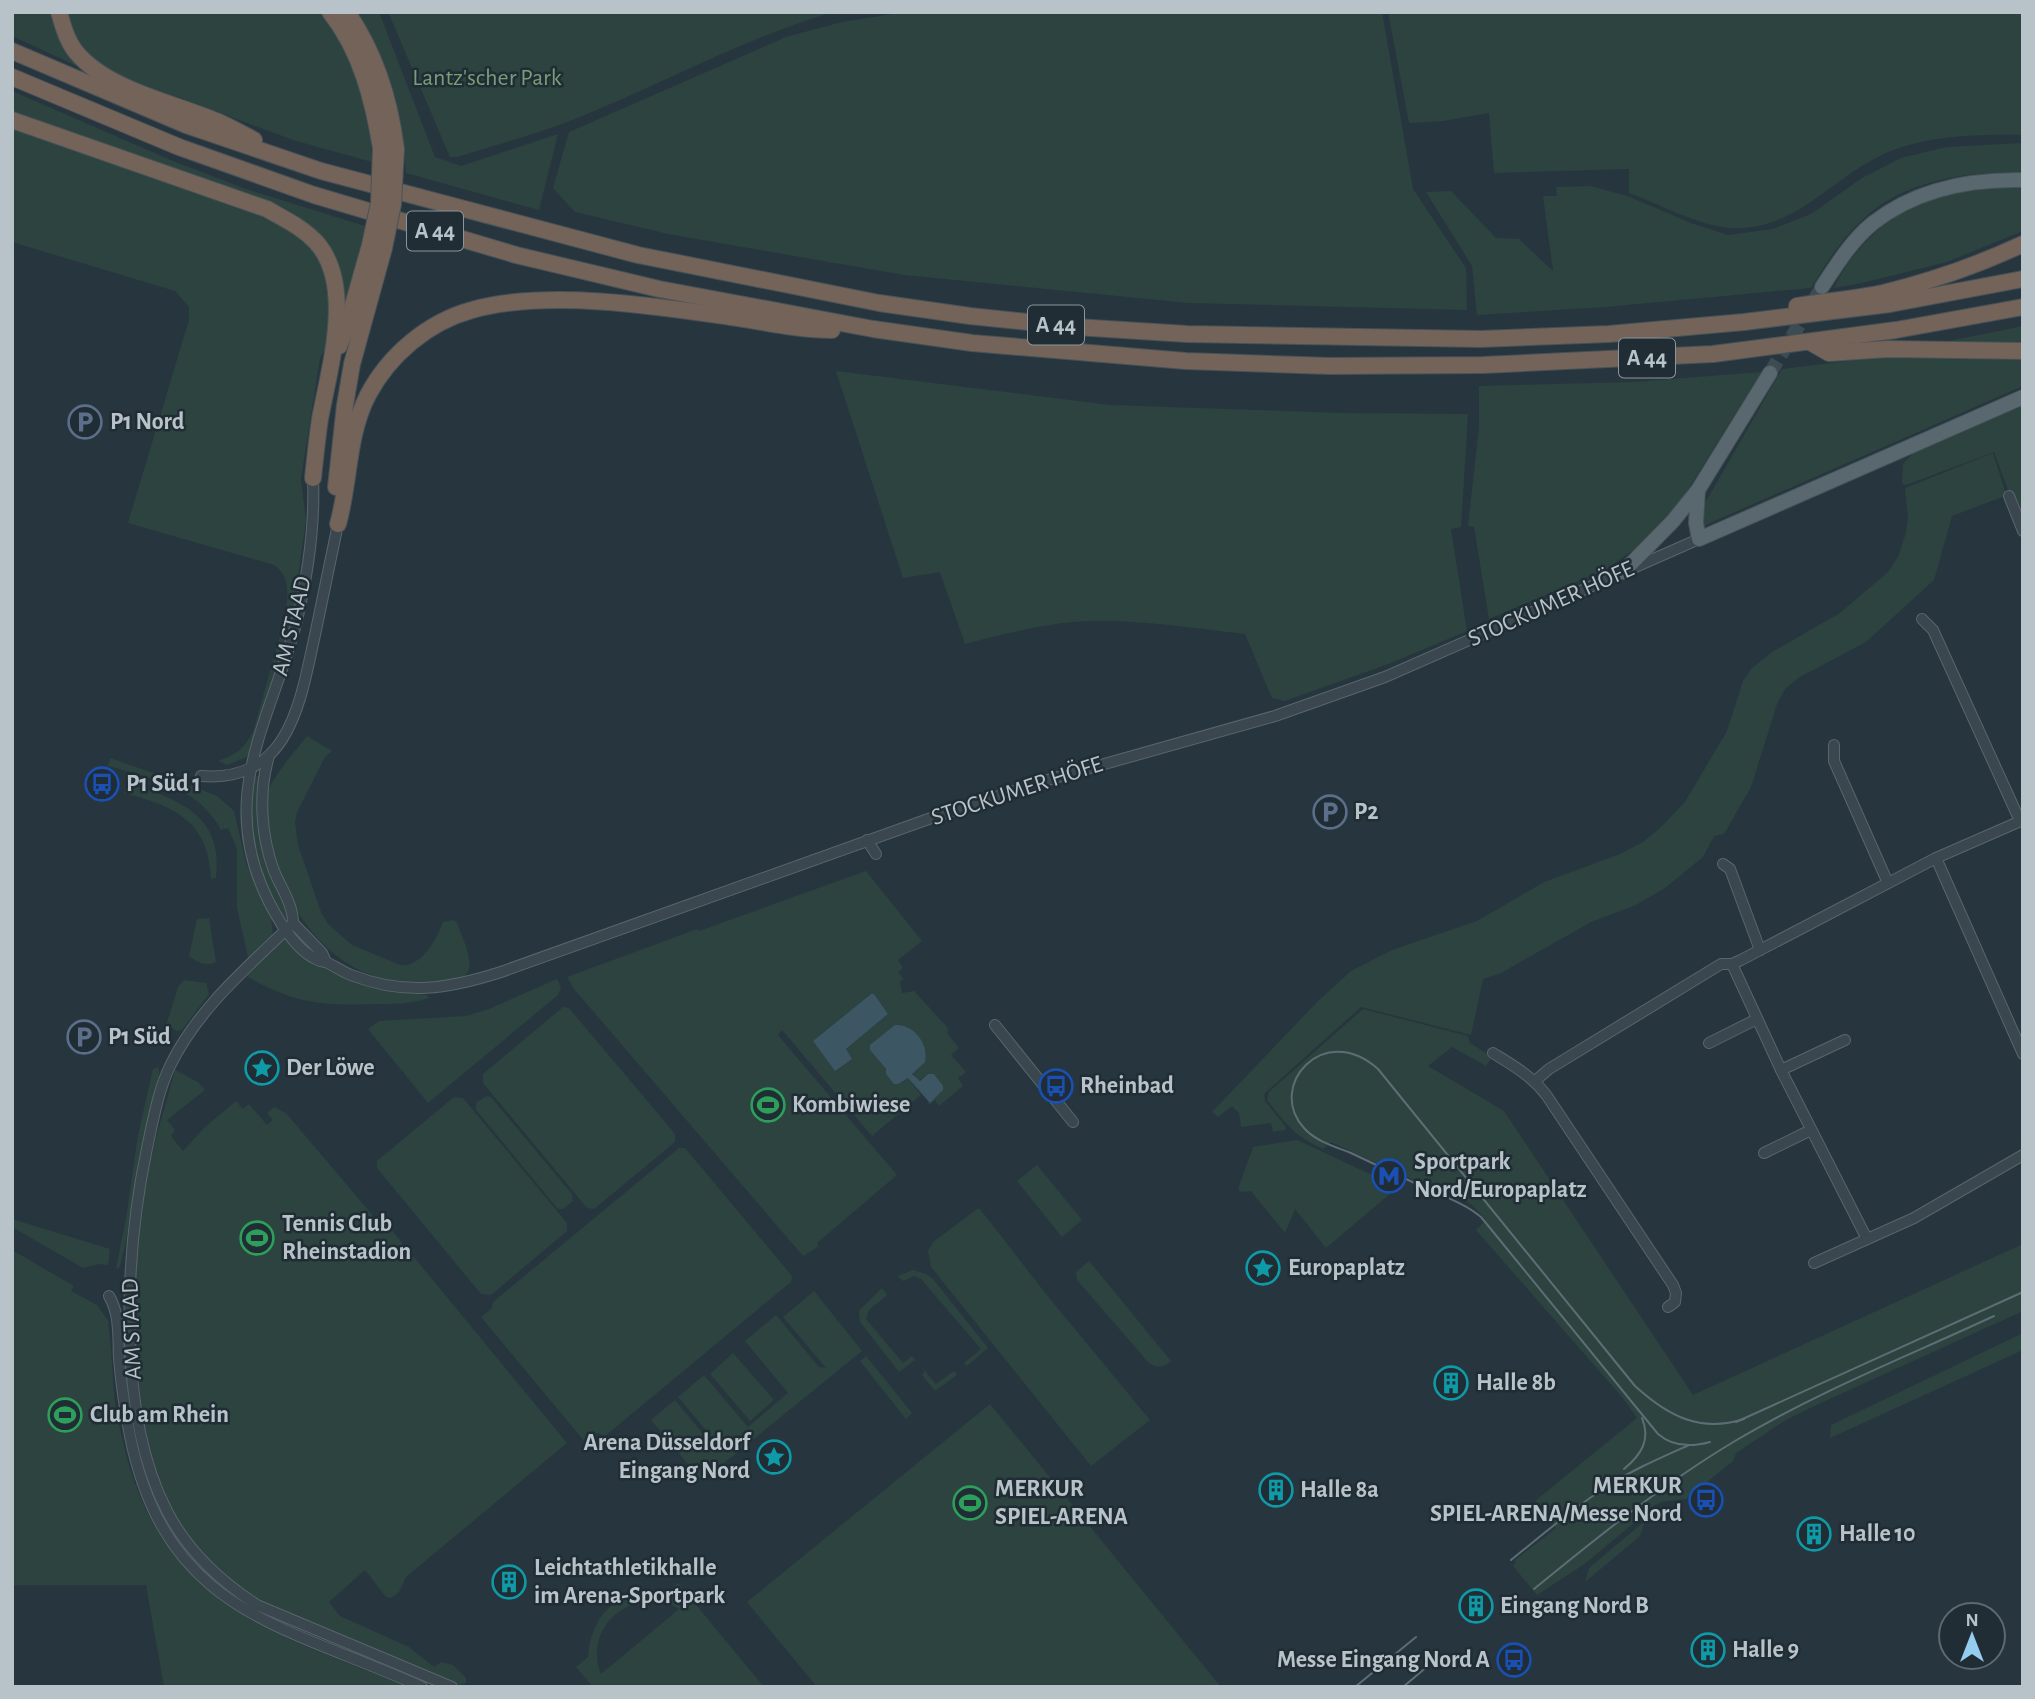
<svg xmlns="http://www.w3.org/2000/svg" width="2035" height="1699" font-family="'Alegreya Sans',sans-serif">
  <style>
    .green { fill: #2c433f; fill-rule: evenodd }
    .water { fill: #3d5664 }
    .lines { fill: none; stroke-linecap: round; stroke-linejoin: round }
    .major-tunnel { stroke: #3d4b53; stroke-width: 14; stroke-dasharray: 14 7; stroke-linecap: butt }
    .minor-casing { stroke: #59656c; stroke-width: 12 }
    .major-casing { stroke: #455157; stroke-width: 16 }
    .highway-casing { stroke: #465259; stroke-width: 18 }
    .minor { stroke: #3b474e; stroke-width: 10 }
    .major { stroke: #59676e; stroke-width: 14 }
    .highway { stroke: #746359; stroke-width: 16 }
    .tram { stroke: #5e6d75; stroke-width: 2 }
    .highway-bridge-casing { stroke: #465259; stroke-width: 18; stroke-linecap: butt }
    .highway-bridge { stroke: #746359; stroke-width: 16 }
    .labels { text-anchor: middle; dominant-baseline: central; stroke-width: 5; stroke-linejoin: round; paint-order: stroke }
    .shield { fill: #202d34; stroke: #8a959c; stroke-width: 2 }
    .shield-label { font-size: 23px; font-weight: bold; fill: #b8c2c9 }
    .park-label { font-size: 24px; fill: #789d78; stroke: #202d34 }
    .poi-label { font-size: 24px; font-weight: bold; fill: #b8c2c9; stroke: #202d34; text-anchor: start }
    .street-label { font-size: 24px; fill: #b8c2c9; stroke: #202d34 }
  </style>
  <rect width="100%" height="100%" fill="#27363e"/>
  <g class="green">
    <path d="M12,12H52L64,48L79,67L12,36Z"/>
    <path d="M67,12H321C355,56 372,107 372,162L296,141L121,76C93,61 74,44 67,12Z"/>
    <path d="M354,12H379L435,157L461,166L558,134L539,210L406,173L401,126L388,81Z"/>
    <path d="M388,12H833C742,39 658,86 570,121C534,135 495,145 457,157H450Z"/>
    <path d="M905,12H1382L1413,189L1466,268L1467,310L1189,303L904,275L668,234L575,212L553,188L569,132L786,37L842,22Z"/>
    <path d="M1388,12H2023V135C1977,134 1929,135 1886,153C1832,177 1795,232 1730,228C1701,226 1658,204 1629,193V169L1494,173L1489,113L1443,121L1409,123Z"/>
    <path d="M12,91L173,161L246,189L365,226L345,313L320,358L301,479L306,520L294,606L284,645L249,756L227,765L218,761C237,754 243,750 253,732L284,622C287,603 293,577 274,565L128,523L189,320V307L175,291L12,242Z"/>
    <path d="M2023,143V172C1969,171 1903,180 1862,220C1841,240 1826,263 1811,288L1606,307L1477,315L1472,266L1426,192L1451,191L1496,238L1519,239L1553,271L1543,196H1557L1556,187L1591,186L1630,197L1691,223L1728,235L1773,229L1811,214L1862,178L1901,158L1946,147Z"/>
    <path d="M2023,187V231L1947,262L1862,283L1834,288C1851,251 1884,219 1921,202C1951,189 1990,187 2023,187Z"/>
    <path d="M2023,326V343L1944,342Z"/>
    <path d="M1880,357L2023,360V386L1703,526L1705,503L1782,369Z"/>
    <path d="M836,371L1110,405L1341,413L1468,414L1461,527L1451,529L1467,631L1391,663L1285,701L1272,698L1245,634C1190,628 1127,617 1072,622C1035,626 1000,635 965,644L940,572L903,578Z"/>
    <path d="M1761,372L1671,517L1649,539L1605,570L1489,619L1474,527L1468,526L1479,427V386L1635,382Z"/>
    <path d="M2023,405V508L2017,507L2013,503L1994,452L1906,485L1902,483L1903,464L1915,451Z"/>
    <path d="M1993,453L2006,494L2005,496L1952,516L1934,580L1866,642L1798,678L1785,689L1777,704L1751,787L1724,834L1714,836L1703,857L1665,888L1636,905L1591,922L1501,973L1483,979L1471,1035L1361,1007L1264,1094L1265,1101L1286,1127L1285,1130L1273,1132L1271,1123L1241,1127L1239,1113L1232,1106L1218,1117L1212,1112L1318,1001L1351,971L1392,950L1477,921L1544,882L1620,854L1643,842L1659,829L1685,802L1727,731L1743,681L1752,668L1772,652L1840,613L1888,572L1899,555L1906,532L1908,517L1905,488Z"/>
    <path d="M307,736L332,751L325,757L297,812L295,823L298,845L321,912L328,924L352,945L400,965C421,968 437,939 443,922L454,920L457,923C461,934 475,963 467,973C461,982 442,981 432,982C351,991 297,932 274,860C269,844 262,809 268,792C274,774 295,752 307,736Z"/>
    <path d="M110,758L205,791L217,796L234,811L246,863L271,916L273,938L289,940L386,990L427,995L429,998C412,1004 393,1004 375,1004C321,1006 292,1003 245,975L248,957L237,908V849L228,828L221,830C200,788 150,777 108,766Z"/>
    <path d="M260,775L261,813L286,901L288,919L283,917L259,867L250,820L253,778Z"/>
    <path d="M127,784C178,798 224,815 216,878L211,879C209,821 174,806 124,793Z"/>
    <path d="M866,871L922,941L898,960L903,968L898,972L904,979L900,981L902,993L914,991L948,1028L947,1033L959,1048L951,1055L966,1072L958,1078L963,1086L939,1106L935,1100L929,1105L927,1102L930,1103L942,1091L928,1074L918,1081L912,1072L870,1050L898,1084L908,1078L921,1095L872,1136L782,1030L778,1035L897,1175L817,1243L819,1246L803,1256L574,989L567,977L697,929L699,931ZM871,994H874L888,1014L846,1049L836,1071L813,1041Z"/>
    <path d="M209,918L216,962C207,967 196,962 189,956L197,919Z"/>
    <path d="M557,979L561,987L558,995L428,1103L368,1029L379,1021L466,1016L489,1009Z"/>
    <path d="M184,980L206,983L209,994L182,1030L178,1031L166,1026L178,987Z"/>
    <path d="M563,1007L569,1008L675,1134V1142L594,1209L587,1208L483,1083V1074Z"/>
    <path d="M1363,1009L1468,1036L1470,1043L1489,1055L1490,1060L1486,1066L1452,1047L1428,1066L1504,1111L1693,1395L2023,1244V1311L1812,1407L1784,1421L1736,1453L1733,1461L1686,1499L1661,1502L1655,1505L1586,1563L1537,1595L1513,1566L1516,1563L1515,1560L1556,1528L1535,1501L1637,1418L1622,1397L1476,1230L1486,1220L1472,1205L1453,1192L1450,1197L1331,1142L1323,1149C1293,1135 1287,1125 1267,1100L1269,1092Z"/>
    <path d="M158,1067C163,1083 152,1105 148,1120C133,1169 134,1220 119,1269L116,1268L126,1219L138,1135L153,1069Z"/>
    <path d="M175,1070L198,1082L205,1090L167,1120L175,1130L171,1136L183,1151L205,1127L236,1101L243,1109L249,1104L267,1125L273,1120L267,1113L274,1107L286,1113L386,1231L390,1228L567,1443L406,1577L399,1592L391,1598L386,1597L365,1570L329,1602L340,1616L409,1647L434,1667L441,1662L453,1665L466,1678V1683L460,1685L259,1601L217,1572L181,1529L160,1486L146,1441L135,1355L134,1255L147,1170Z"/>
    <path d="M486,1096L491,1097L572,1194L573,1201L563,1209H558L476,1110V1103Z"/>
    <path d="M454,1097L463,1098L567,1223V1231L491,1295L481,1294L377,1168V1161Z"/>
    <path d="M1297,1140L1398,1187L1326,1248L1295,1209L1285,1233L1251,1191L1241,1192L1238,1189L1253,1147Z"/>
    <path d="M679,1148H685L792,1276L791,1282L605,1436L597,1433L585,1442L481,1317L492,1308L493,1302Z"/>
    <path d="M1037,1165L1082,1220L1062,1237L1017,1181Z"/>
    <path d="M977,1209H980L1050,1299L1150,1420L1091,1466L931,1267L928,1251L933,1242Z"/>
    <path d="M12,1219L110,1249L108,1265L99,1264L83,1268L12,1227Z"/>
    <path d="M12,1250L74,1286L71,1291L97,1305L110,1323H108C114,1358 111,1395 120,1429C125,1451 131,1475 140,1496C190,1616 298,1642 408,1687H164L146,1585H12Z"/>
    <path d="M1089,1261L1171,1361C1163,1368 1156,1369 1148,1362L1077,1280L1076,1272Z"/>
    <path d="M913,1270L926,1274L933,1279L988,1348L967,1366L964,1363L981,1349L921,1279L914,1276L903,1281L898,1276Z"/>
    <path d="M882,1288L887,1295L869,1310L866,1319L903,1363L912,1356L936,1384L954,1371L957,1375L935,1391L922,1375L925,1372L915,1360L899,1372L860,1322L859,1311Z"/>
    <path d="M814,1291L862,1351L702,1481L651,1420L675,1400L718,1452L721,1448L678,1397L704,1375L748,1427L788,1393L745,1341L776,1315L819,1367L826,1368L783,1317Z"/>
    <path d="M2023,1333V1350L1830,1438L1831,1425Z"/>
    <path d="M733,1353L774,1400L750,1421L710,1374Z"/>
    <path d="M866,1356L912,1413L906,1419L860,1361Z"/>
    <path d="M990,1404L1221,1687H817L747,1602Z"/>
    <path d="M1645,1521L1640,1536L1585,1582L1589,1568Z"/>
    <path d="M678,1583L764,1687H593L576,1667L588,1657C590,1626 606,1600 638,1593C647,1591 658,1595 665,1593C669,1592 675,1586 678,1583ZM651,1600L665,1601L679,1609L601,1674C587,1636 613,1604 651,1600Z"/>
  </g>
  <g class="water">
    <path d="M871,994H874L888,1014L846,1049L852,1059L835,1071L813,1041Z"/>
    <path d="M895,1025C914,1024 929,1044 925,1062L912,1074L920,1081L928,1074H934L943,1086V1090L930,1103L908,1078L898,1084H894L886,1074V1069L870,1050V1045Z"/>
  </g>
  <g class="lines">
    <path class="major-tunnel" d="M1770,373L1822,287"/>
    <defs>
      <g id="minor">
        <path d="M313,478C315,525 308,574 297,620C271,721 216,795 268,900C278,920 296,951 318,960C321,962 325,961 328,963C336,967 343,972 351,975C405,996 448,989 501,972L934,817L1051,779L1275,716L1385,677L1699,539"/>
        <path d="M2009,496L2023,531"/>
        <path d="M1922,619L1933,630L2020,821"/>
        <path d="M1834,745V761L1888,883"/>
        <path d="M269,756C258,793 261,836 274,871C281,888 293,904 293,923"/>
        <path d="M201,776C290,783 300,702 315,635C323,598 330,561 338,524"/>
        <path d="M867,840L876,854"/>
        <path d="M1936,858L2023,1054"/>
        <path d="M1723,864L1730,869L1760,950"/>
        <path d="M293,923C248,967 198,1008 170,1066C158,1091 153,1121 147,1148C125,1253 116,1413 167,1511C188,1552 220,1581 257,1605L452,1687"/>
        <path d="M293,923L322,953L326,962"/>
        <path d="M1732,964L1781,1070L1867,1239"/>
        <path d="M995,1025L1073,1122"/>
        <path d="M1709,1043L1757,1019"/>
        <path d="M1493,1053C1514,1066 1532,1076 1547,1096L1673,1285L1676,1293L1675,1302L1668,1307"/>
        <path d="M1781,1070L1845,1040"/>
        <path d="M1535,1081L1549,1069L1721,964H1732L1741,960L1936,858L2023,820"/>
        <path d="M1764,1153L1811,1130"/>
        <path d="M1814,1263L1914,1218L2023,1155"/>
        <path d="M109,1296C120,1314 118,1337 119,1358C121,1384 125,1410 130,1436C166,1613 282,1624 422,1687"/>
      </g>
      <g id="major">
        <path d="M1822,287C1837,264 1852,240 1873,223C1916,189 1970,179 2023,180"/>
        <path d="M1698,490L1696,523L1699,539L2023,397"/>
        <path d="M1623,572L1673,521L1698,490L1770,373"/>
      </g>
      <g id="highway">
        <path d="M59,12C63,26 67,41 76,52C108,91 176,103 221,123C232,128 243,134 254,140"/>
        <path d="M330,12C361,51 373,100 381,148"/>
        <path d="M347,12C376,54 390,100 396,149"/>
        <path d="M12,51L186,125L321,171L638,255L879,303L970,316L1076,327L1187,334L1481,339L1609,334L1744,322L1890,304L2023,279"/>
        <path d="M12,77L179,147L314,195L516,255L659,289L873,329L972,343L1186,361L1330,366L1483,365L1713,354L1896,330L2023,307"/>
        <path d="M12,120L267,209C284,219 302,227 316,242C355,285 329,369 320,419C317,439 315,459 313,478"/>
        <path d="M1797,306C1825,301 1855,299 1883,293C1932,281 1978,265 2023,244"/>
        <path d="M1810,342L1829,353L1888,349L2023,351"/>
        <path d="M339,346L348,323L370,245"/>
        <path d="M336,487L345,405L352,364L384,248"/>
        <path d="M338,524C350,482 347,435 368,395C389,355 428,322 472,310C545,289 657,306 731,317C765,322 798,330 832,330"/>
      </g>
    </defs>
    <use href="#minor" class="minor-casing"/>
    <use href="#major" class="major-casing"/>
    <use href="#highway" class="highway-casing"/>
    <use href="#minor" class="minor"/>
    <use href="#major" class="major"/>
    <use href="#highway" class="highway"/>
    <g class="tram">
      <path d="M1736,1422L2023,1292"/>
      <path d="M1710,1442C1692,1447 1673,1447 1658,1434L1481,1217L1473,1211C1458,1201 1441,1195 1425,1188C1400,1176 1376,1165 1351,1153C1336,1147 1315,1141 1304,1128C1266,1087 1323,1020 1378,1069L1635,1386C1668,1416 1700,1433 1744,1419"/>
      <path d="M1624,1469C1641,1455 1651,1440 1642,1418"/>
      <path d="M1511,1560C1542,1535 1572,1509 1606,1487C1632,1470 1660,1458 1689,1445"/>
      <path d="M1534,1589C1599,1536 1663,1484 1735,1441C1817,1392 1908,1356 1994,1316"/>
      <path d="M1355,1687L1416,1637"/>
      <path d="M1403,1687L1435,1660"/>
    </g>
    <defs>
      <g id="highway-bridge">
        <path d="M370,245L379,203L381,148"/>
        <path d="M384,248L393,204L396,149"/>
      </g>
    </defs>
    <use href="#highway-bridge" class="highway-bridge-casing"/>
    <use href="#highway-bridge" class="highway-bridge"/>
  </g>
  <defs>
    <symbol id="parking-ring" viewBox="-11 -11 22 22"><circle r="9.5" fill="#202d34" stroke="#5c6f8a" stroke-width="1.5"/><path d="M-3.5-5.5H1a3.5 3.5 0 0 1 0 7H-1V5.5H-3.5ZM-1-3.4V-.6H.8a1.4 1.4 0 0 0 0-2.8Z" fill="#5c6f8a"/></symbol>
    <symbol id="bus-ring" viewBox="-11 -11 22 22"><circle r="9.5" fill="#202d34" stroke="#1a4fb4" stroke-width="1.5"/><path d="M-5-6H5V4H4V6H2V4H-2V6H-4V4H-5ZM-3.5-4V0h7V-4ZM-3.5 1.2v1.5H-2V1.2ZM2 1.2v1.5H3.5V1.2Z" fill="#1a4fb4"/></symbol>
    <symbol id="sight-ring" viewBox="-11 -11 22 22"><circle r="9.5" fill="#202d34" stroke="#0f9aa8" stroke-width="1.5"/><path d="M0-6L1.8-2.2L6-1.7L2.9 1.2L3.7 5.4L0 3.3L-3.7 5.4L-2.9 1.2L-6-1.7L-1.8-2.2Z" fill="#0f9aa8"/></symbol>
    <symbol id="stadium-ring" viewBox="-11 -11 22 22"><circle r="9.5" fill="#202d34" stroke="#2e9e5b" stroke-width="1.5"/><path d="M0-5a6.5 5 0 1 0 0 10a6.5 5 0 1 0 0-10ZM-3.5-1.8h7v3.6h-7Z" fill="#2e9e5b"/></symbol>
    <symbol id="metro-ring" viewBox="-11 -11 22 22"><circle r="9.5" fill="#202d34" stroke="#1a4fb4" stroke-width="1.5"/><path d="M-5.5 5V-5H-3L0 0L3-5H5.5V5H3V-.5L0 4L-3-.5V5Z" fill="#1a4fb4"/></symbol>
    <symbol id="building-ring" viewBox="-11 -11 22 22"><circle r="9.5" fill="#202d34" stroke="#0f9aa8" stroke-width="1.5"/><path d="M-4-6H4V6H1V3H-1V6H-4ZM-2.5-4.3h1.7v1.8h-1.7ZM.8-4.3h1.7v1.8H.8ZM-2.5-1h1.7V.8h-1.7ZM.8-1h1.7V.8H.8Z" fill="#0f9aa8"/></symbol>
  </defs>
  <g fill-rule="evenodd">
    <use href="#parking-ring" x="66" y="403" width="38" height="38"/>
    <use href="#bus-ring" x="83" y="765" width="38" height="38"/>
    <use href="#parking-ring" x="1311" y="793" width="38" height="38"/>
    <use href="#parking-ring" x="65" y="1018" width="38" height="38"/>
    <use href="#sight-ring" x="243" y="1049" width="38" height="38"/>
    <use href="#bus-ring" x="1037" y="1067" width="38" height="38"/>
    <use href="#stadium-ring" x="749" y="1086" width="38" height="38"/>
    <use href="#metro-ring" x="1370" y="1157" width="38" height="38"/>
    <use href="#stadium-ring" x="238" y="1219" width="38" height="38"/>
    <use href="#sight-ring" x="1244" y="1249" width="38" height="38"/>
    <use href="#building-ring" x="1432" y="1364" width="38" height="38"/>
    <use href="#stadium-ring" x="46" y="1396" width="38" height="38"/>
    <use href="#sight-ring" x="755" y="1438" width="38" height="38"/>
    <use href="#building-ring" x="1257" y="1471" width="38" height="38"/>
    <use href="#bus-ring" x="1687" y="1481" width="38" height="38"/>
    <use href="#stadium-ring" x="951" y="1484" width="38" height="38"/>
    <use href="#building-ring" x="1795" y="1515" width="38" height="38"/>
    <use href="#building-ring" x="490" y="1563" width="38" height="38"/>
    <use href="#building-ring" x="1457" y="1587" width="38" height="38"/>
    <use href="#building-ring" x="1689" y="1631" width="38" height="38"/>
    <use href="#bus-ring" x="1495" y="1641" width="38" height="38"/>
  </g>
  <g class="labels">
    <g class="shield">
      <rect x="407" y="211.5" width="56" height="39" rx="5"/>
      <rect x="1028" y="305.5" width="56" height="39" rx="5"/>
      <rect x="1619" y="338.5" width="56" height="39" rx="5"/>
    </g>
    <g class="shield-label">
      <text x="435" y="231">A 44</text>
      <text x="1056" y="325">A 44</text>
      <text x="1647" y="358">A 44</text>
    </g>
    <g class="park-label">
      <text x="487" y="78">Lantz'scher Park</text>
    </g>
    <g class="poi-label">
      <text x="110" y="422">P1 Nord</text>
      <text x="126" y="784">P1 Süd 1</text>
      <text x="1354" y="812">P2</text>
      <text x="108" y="1037">P1 Süd</text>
      <text x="286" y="1068">Der Löwe</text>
      <text x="1080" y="1086">Rheinbad</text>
      <text x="792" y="1105">Kombiwiese</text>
      <text x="1414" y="1162">Sportpark<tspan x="1414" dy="28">Nord/Europaplatz</tspan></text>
      <text x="282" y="1224">Tennis Club<tspan x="282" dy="28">Rheinstadion</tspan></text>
      <text x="1288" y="1268">Europaplatz</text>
      <text x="1476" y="1383">Halle 8b</text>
      <text x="90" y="1415">Club am Rhein</text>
      <text x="750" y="1443" text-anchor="end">Arena Düsseldorf<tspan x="750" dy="28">Eingang Nord</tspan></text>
      <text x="1682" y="1486" text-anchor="end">MERKUR<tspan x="1682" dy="28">SPIEL-ARENA/Messe Nord</tspan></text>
      <text x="995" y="1489">MERKUR<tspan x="995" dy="28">SPIEL-ARENA</tspan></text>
      <text x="1300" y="1490">Halle 8a</text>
      <text x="1839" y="1534">Halle 10</text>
      <text x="534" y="1568">Leichtathletikhalle<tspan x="534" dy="28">im Arena-Sportpark</tspan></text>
      <text x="1500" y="1606">Eingang Nord B</text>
      <text x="1732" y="1650">Halle 9</text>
      <text x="1490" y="1660" text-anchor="end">Messe Eingang Nord A</text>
    </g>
    <g class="street-label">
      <text transform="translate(1551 604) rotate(-24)">STOCKUMER HÖFE</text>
      <text transform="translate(292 626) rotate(-76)">AM STAAD</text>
      <text transform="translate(1017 791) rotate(-18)">STOCKUMER HÖFE</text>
      <text transform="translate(132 1329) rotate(-92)">AM STAAD</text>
    </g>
  </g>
  <rect width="2035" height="1699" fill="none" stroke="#b8c2c9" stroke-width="28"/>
  <g transform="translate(1972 1636)"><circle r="33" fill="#202d34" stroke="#5d6970" stroke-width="2"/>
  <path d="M0-5L12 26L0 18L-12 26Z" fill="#95cdf0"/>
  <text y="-10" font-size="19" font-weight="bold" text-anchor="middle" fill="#b8c2c9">N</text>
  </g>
</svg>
